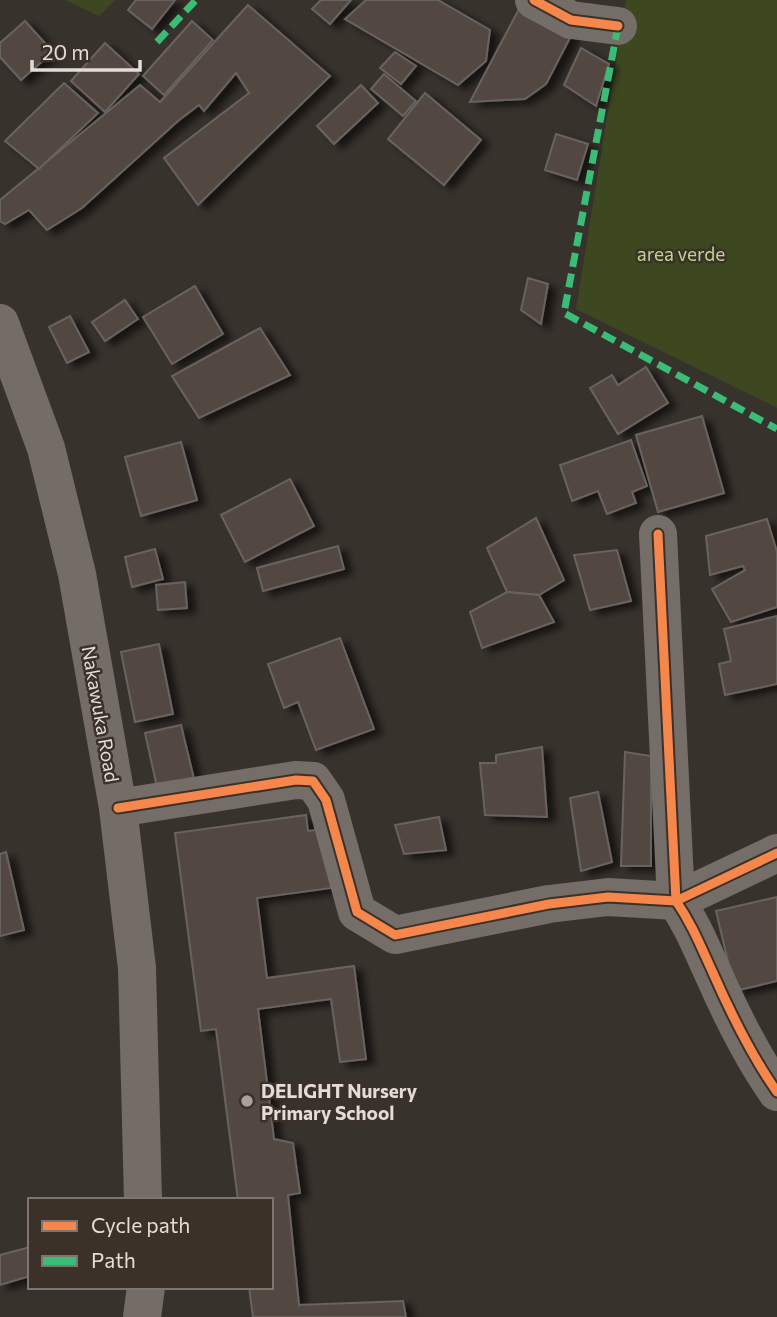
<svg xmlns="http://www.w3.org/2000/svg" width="777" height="1317" font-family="Commissioner,sans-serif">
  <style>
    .green { fill: #3d4720 }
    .building { fill: #534743; stroke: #686360; stroke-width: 2; filter: url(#shadow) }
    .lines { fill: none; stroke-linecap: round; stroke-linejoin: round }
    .minor { stroke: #746d68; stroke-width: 38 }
    .major { stroke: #746d67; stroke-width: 38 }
    .quiet { stroke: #3abd76; stroke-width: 7; stroke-dasharray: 14 7; stroke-linecap: butt }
    .cycleway-casing { stroke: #3c3129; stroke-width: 13 }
    .cycleway { stroke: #f5874c; stroke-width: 9 }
    .poi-dot { fill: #a7a09c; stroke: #3c3129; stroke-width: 2.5 }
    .labels { text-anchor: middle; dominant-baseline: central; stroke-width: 5; stroke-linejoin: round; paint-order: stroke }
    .park-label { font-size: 19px; fill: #bed58d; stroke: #3c3129 }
    .street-label { font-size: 19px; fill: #e3dcd7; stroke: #3c3129 }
    .poi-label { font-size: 19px; font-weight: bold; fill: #e3dcd7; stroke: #3c3129; text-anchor: start }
  </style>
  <defs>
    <filter id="shadow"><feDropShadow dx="8" dy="4.5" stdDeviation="3.5" flood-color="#0009"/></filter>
  </defs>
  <rect width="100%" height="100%" fill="#38322d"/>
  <g class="green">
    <path d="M65,0H115L99,16Z"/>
    <path d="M626,0H777V408L576,309Z"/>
  </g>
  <g class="building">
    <path d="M136,0H175L152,29L128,10Z"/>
    <path d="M321,0H351L330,24L312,9Z"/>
    <path d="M366,0H438L490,30L486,61L458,85L345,19Z"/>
    <path d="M248,5L330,76L198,205L164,158L249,93L236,73L204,111L199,105L178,121L82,208L47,230L29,210L5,224L0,221V200L140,85L160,102Z"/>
    <path d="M520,7L572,34L546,84L525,99L470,102Z"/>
    <path d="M25,21L53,52L21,80L0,57V43Z"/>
    <path d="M192,21L213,40L164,95L143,76Z"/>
    <path d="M105,43L139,74L105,112L71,81Z"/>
    <path d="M581,48L609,64L596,106L564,85Z"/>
    <path d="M395,52L416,66L401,84L380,68Z"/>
    <path d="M384,74L416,101L403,116L371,89Z"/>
    <path d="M64,83L98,113L39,169L5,141Z"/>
    <path d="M361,85L378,103L334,144L317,126Z"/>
    <path d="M425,93L481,140L444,185L388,139Z"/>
    <path d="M556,134L588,144L577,180L545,170Z"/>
    <path d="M528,278L548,284L541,324L521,310Z"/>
    <path d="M195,286L223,334L172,364L143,317Z"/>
    <path d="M125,300L138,319L105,341L92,322Z"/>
    <path d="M70,316L89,352L67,363L49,327Z"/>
    <path d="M260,328L290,375L199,418L172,376Z"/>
    <path d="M646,367L668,403L618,434L590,388L612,375L618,385Z"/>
    <path d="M702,416L724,493L658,512L636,435Z"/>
    <path d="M631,440L647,486L632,492L636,503L607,514L598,491L572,501L560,465Z"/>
    <path d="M181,442L197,500L141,516L125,457Z"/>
    <path d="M290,479L314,526L245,562L221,515Z"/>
    <path d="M536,518L564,580L539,595L507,592L487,548Z"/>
    <path d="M767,519L777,552V607L731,622L712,589L745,570L743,566L710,575L706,536Z"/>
    <path d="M338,546L344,569L263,591L257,568Z"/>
    <path d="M155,549L163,579L132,587L125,557Z"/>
    <path d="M617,550L631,601L590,610L574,555Z"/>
    <path d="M185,582L187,608L158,610L156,585Z"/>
    <path d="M507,592L539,595L554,622L482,648L470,612Z"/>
    <path d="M777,616V684L725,695L719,664L731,661L724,629Z"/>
    <path d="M340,638L374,729L316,750L298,702L284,708L268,664Z"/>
    <path d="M159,644L173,714L135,722L121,652Z"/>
    <path d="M181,725L195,783L158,792L145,733Z"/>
    <path d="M542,747L547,817L485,815L480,763H496V755Z"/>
    <path d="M625,752L651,756V866H621Z"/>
    <path d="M598,792L612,862L581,871L570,798Z"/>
    <path d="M306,815L308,831L324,829L331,888L257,898L267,978L354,966L366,1059L340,1062L331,999L258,1009L274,1139L293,1143L300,1193L288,1195L299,1305L403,1301L406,1317H253L249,1287H271V1200H238L216,1029L201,1031L175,833Z"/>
    <path d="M439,817L446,850L404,854L395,825Z"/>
    <path d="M6,852L24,930L0,936V854Z"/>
    <path d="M777,897V981L735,991L716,911Z"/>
    <path d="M30,1247V1276L0,1285V1255Z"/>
  </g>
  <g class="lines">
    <g class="minor">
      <path d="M534,0L571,20L618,26"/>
      <path d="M658,534L676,901C692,924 701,947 713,973C731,1014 751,1055 777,1092"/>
      <path d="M118,808L296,780L313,781L326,800L357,912L395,935L549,904L608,897L676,901L777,853"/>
    </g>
    <g class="major">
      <path d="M0,323L46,448L77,574L118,808L137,968L143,1200"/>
      <path d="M142,1317L146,1287"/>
    </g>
    <g class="quiet">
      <path d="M618,26L564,313L777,429"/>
      <path d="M157,42L196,0"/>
    </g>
    <defs>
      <g id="cycleway">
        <path d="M534,0L571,20L618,26"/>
        <path d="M658,534L676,901C692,924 701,947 713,973C731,1014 751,1055 777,1092"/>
        <path d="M118,808L296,780L313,781L326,800L357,912L395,935L549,904L608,897L676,901L777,853"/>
      </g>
    </defs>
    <use href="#cycleway" class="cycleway-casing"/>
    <use href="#cycleway" class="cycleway"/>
  </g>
  <circle class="poi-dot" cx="247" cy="1101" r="7"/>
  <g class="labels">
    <g class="park-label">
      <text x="681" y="253">area verde</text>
    </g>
    <g class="street-label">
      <text transform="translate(101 714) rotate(80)">Nakawuka Road</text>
    </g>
    <g class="poi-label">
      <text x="261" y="1090">DELIGHT Nursery<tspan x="261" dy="22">Primary School</tspan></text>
    </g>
  </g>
  <rect x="28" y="1198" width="245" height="91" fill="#3c3129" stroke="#7f756f" stroke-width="2"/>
  <rect x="42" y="1221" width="35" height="10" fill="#f5874c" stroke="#7f756f" stroke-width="2"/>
  <text x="91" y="1233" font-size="21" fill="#e3dcd7">Cycle path</text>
  <rect x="42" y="1256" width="35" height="10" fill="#3abd76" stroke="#7f756f" stroke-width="2"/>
  <text x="91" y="1268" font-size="21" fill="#e3dcd7">Path</text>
  <path d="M32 60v10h108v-10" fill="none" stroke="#e3dcd7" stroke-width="3.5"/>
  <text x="42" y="60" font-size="21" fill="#e3dcd7" stroke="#3c3129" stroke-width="5" paint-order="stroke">20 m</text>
</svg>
